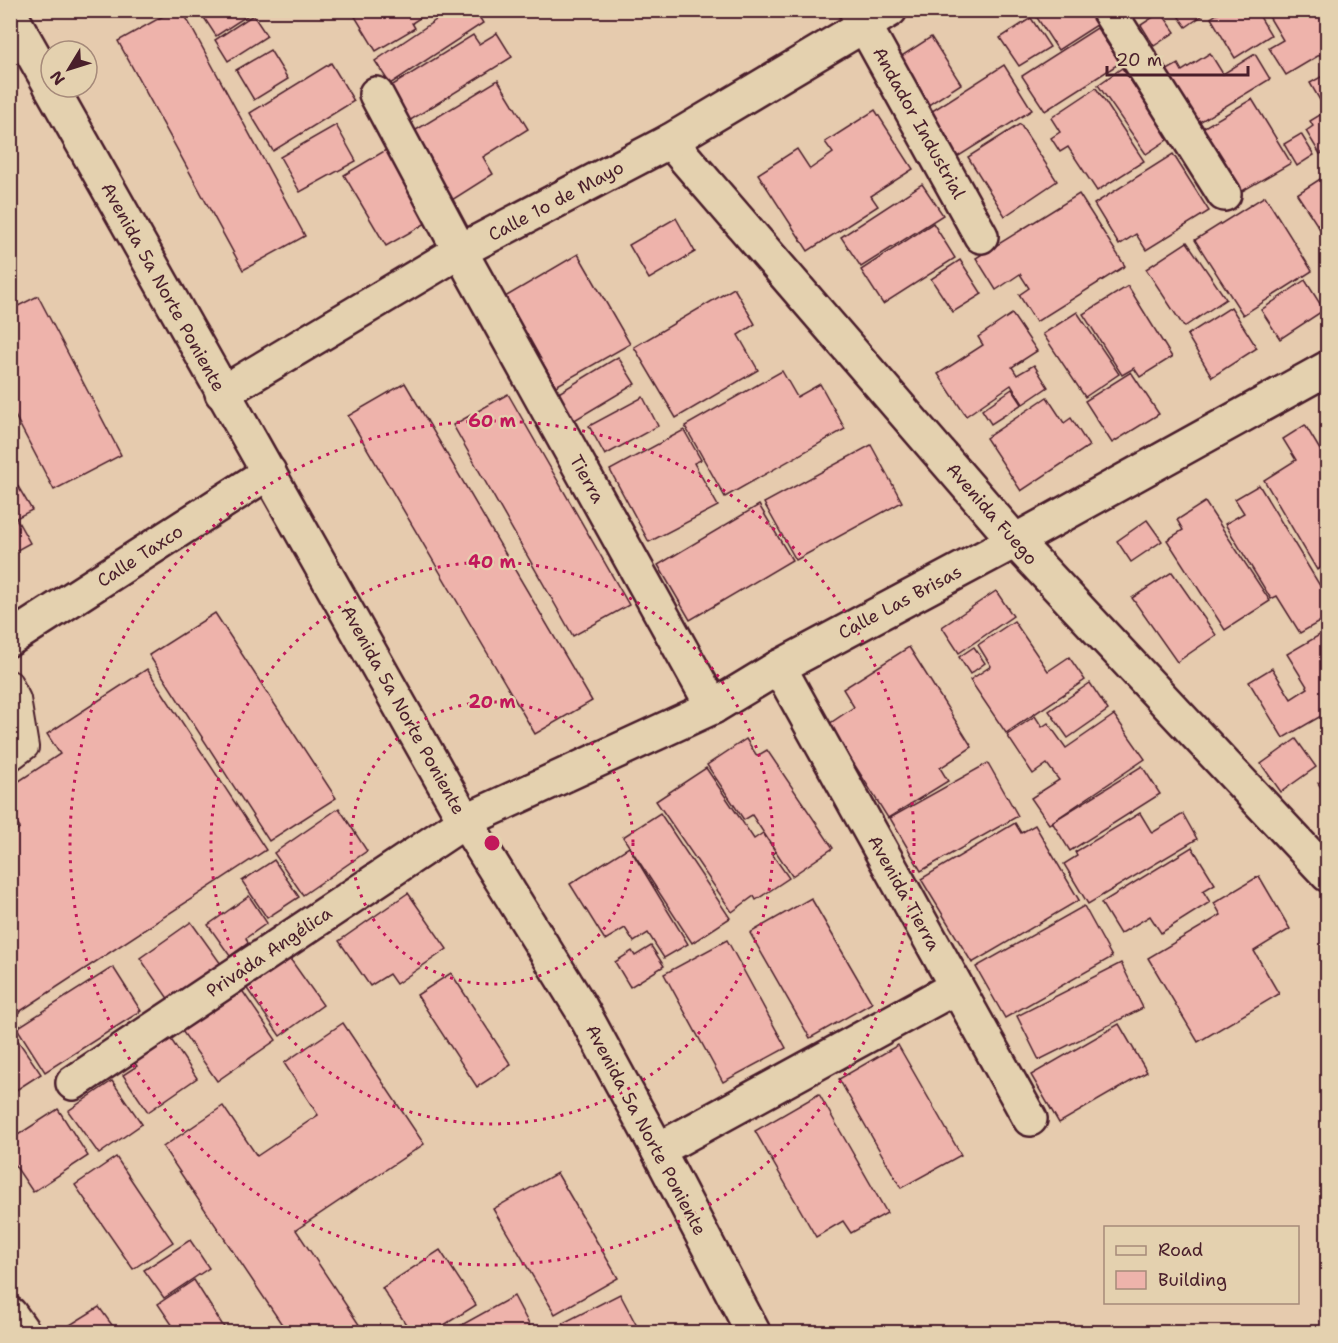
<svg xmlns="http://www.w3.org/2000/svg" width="1338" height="1343" font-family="'Shantell Sans',sans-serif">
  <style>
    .building { fill: #eeb3ab; stroke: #4a1f2b; stroke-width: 1.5 }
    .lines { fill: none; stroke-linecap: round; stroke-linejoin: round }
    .service-casing { stroke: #4a1f2b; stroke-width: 28 }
    .minor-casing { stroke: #4a1f2b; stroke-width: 38 }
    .secondary-casing { stroke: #4a1f2b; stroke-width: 38 }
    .service { stroke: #e4d1af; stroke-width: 24 }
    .minor { stroke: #e4d1af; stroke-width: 33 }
    .secondary { stroke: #e4d1af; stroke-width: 33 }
    .ring { fill: none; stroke: #c2185b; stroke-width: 3; stroke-dasharray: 3 6 }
    .labels { text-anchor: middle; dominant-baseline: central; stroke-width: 4.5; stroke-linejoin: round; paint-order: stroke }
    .street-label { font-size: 18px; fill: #4a1f2b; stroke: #e4d1af }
    .centre { fill: #c2185b; stroke: #e4d1af; stroke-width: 3 }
    .ring-label { font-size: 18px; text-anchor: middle; font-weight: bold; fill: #c2185b; stroke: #e4d1af; stroke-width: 4.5; stroke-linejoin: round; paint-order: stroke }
  </style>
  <rect width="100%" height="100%" fill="#e6cbae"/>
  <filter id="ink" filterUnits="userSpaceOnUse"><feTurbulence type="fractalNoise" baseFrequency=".0167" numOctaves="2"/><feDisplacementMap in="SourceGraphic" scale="12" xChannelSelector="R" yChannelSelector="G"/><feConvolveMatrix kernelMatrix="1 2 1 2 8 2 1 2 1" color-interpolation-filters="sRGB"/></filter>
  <g filter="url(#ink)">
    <g class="building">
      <path d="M174,10H182L305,236L243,270L118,41Z"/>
      <path d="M199,10H256L216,36Z"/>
      <path d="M351,10H432L412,23L415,28L376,51Z"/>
      <path d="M451,10H475L483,23L390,84L375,61Z"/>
      <path d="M1032,10H1092L1100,23L1058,50Z"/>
      <path d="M1174,10H1210L1186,27Z"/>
      <path d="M1223,10H1256L1271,35L1235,58L1211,18Z"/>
      <path d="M1265,10H1328V50L1286,75L1269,48L1283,40Z"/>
      <path d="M1161,12L1175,32L1154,46L1141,25Z"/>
      <path d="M253,15L267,36L228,61L215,40Z"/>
      <path d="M1031,18L1050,47L1019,66L1000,38Z"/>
      <path d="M1097,28L1120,63L1045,111L1022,76Z"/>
      <path d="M497,33L512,57L409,121L388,88L473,35L479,44Z"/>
      <path d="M931,37L961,84L927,106L897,59Z"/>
      <path d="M270,50L288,79L254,100L236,70Z"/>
      <path d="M1210,53L1223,74L1255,54L1270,79L1193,126L1162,73L1178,64L1182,71Z"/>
      <path d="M331,63L354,101L273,151L250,113Z"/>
      <path d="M1004,65L1032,110L954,159L926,115Z"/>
      <path d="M1122,68L1170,138L1146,154L1098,85Z"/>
      <path d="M1328,73V98L1321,102L1310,83Z"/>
      <path d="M498,80L528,129L483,157L493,174L452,200L411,133Z"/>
      <path d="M1096,88L1144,161L1097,191L1068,147L1060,152L1051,138L1060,132L1051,118Z"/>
      <path d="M1252,99L1291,163L1232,197L1194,133Z"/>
      <path d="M875,110L913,169L871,196L878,206L808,251L758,174L797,149L810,169L833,153L825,142Z"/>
      <path d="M1328,110V150L1320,154L1306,131L1313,126L1310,121Z"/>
      <path d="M1020,124L1057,181L1005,216L968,157Z"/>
      <path d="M336,125L356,161L300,192L280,157Z"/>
      <path d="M1301,134L1314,155L1297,166L1284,144Z"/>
      <path d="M386,150L428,222L386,246L344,175Z"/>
      <path d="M1173,154L1209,211L1146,250L1136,234L1119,245L1094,204Z"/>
      <path d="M1328,174V240H1327L1297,194Z"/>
      <path d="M922,184L943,215L861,267L841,237Z"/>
      <path d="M1079,194L1125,266L1036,322L1019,295L1029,288L1020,274L996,290L976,258Z"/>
      <path d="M1265,196L1312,271L1243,315L1195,240Z"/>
      <path d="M676,218L695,252L649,279L629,245Z"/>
      <path d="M933,223L955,258L883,304L861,270Z"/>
      <path d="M1187,242L1226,299L1184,327L1146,269Z"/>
      <path d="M578,254L630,344L556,386L505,297Z"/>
      <path d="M960,260L982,294L953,312L931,279Z"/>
      <path d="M1305,280L1324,310L1280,339L1261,310Z"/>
      <path d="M1128,286L1172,357L1140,377L1134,368L1122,375L1083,314Z"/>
      <path d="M734,288L755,324L738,335L758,370L676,418L634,347Z"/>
      <path d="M38,296L121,455L54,490L10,406V310Z"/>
      <path d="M1231,307L1257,348L1212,377L1187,335Z"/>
      <path d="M1077,312L1119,374L1085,397L1043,334Z"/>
      <path d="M1012,314L1037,351L1012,367L1017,375L1034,365L1048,387L1023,404L1011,385L966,416L938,374L983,345L978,337Z"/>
      <path d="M618,357L635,384L568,424L552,397Z"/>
      <path d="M782,371L797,397L820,384L845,429L725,497L685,426Z"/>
      <path d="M1131,372L1159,414L1112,443L1085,401Z"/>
      <path d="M405,383L592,701L535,734L348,416Z"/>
      <path d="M1012,389L1022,404L991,424L982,410Z"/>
      <path d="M508,394L629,605L573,636L453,425Z"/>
      <path d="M643,397L658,426L605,455L589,426Z"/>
      <path d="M1047,397L1064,423L1071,418L1089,446L1021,491L986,438Z"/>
      <path d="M1305,425L1328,463V564L1317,570L1264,480L1296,460L1283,439Z"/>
      <path d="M684,430L701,460L694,463L718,506L649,542L610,470Z"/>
      <path d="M871,445L902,502L796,560L764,503Z"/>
      <path d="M10,473L32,510L16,518L30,543L10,554Z"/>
      <path d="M1259,485L1328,599V617L1300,633L1277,596L1271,599L1225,524L1244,513L1235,499Z"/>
      <path d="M1205,502L1270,601L1225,630L1167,540L1183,530L1177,520Z"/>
      <path d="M759,505L792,560L690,620L658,565Z"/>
      <path d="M1147,520L1162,541L1131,562L1117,541Z"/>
      <path d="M1172,572L1216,635L1177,662L1132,598Z"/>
      <path d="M996,591L1013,616L959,653L942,627Z"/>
      <path d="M215,613L336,798L269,841L149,655Z"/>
      <path d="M1014,621L1048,671L1069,657L1085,680L1006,733L970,680L991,666L978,645Z"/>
      <path d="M1328,630V712L1283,738L1249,682L1272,668L1291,699L1308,688L1287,654Z"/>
      <path d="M909,647L972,747L940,768L948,781L888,818L829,724L854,707L843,689Z"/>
      <path d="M974,647L985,663L970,674L959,657Z"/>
      <path d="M147,669L266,850L10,1018V835L20,828L10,814V787L60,754L47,734Z"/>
      <path d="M1090,683L1108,710L1068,738L1049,711Z"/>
      <path d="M1114,715L1145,759L1049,824L1031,798L1059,780L1047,764L1033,774L1007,735L1035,716L1042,727L1048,723L1066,748Z"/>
      <path d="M746,739L757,756L767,750L833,848L792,876L752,815L744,820L707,765Z"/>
      <path d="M1296,739L1316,767L1281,792L1261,764Z"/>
      <path d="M988,763L1018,816L921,871L890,818Z"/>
      <path d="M1142,766L1160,794L1070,851L1052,822Z"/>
      <path d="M706,768L754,839L763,833L776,852L772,854L789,878L756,900L754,896L732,912L656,801Z"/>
      <path d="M1328,778V798L1318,783Z"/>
      <path d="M339,808L367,851L303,895L274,853Z"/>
      <path d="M660,813L730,918L692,943L623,837Z"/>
      <path d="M1140,813L1152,833L1183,814L1197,839L1088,904L1064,864L1077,856L1075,852Z"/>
      <path d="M1015,823L1021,833L1035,825L1079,900L972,963L921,879Z"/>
      <path d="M629,847L688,944L664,958L648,933L634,942L625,928L605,940L570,884Z"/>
      <path d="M1192,847L1215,884L1203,891L1210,902L1161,933L1150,916L1120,934L1101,903Z"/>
      <path d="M274,860L299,897L267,918L242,881Z"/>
      <path d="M1259,876L1290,929L1254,951L1279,994L1198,1042L1148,958L1221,915L1214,903Z"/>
      <path d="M408,893L447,949L396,984L389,974L370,986L339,941Z"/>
      <path d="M249,896L267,923L246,938L248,943L230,956L208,925Z"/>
      <path d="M811,898L872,1003L810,1038L750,933Z"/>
      <path d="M1084,906L1112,957L1005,1018L976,967Z"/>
      <path d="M191,922L221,964L169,1000L140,958Z"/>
      <path d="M727,940L786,1048L723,1082L664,974Z"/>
      <path d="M651,946L664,966L630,987L615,962L632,951L635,956Z"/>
      <path d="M286,953L323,1005L280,1036L243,983Z"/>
      <path d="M1121,963L1143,1008L1039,1060L1017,1016Z"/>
      <path d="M113,967L141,1011L45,1072L17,1028Z"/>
      <path d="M451,973L511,1065L477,1087L417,995Z"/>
      <path d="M239,986L276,1040L217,1081L180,1028Z"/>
      <path d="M343,1023L424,1144L296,1230L364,1332H287L163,1147L223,1106L257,1156L318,1115L284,1063Z"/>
      <path d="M1119,1024L1147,1072L1059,1123L1031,1075Z"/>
      <path d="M10,1029L41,1074L10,1094Z"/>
      <path d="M170,1038L197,1078L148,1112L123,1075L137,1066L134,1062Z"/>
      <path d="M898,1045L961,1155L901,1188L839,1079Z"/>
      <path d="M112,1081L142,1124L99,1154L68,1111Z"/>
      <path d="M819,1094L887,1213L851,1233L843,1221L816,1237L755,1131Z"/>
      <path d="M58,1109L88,1156L33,1192L10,1158V1140Z"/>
      <path d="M116,1157L173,1242L133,1269L75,1185Z"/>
      <path d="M557,1173L618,1278L555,1314L493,1209Z"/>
      <path d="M190,1240L209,1268L164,1298L144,1270Z"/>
      <path d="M440,1250L476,1305L433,1332H411L382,1288Z"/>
      <path d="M194,1280L227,1332H177L158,1304Z"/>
      <path d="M620,1294L640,1332H568L563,1323Z"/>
      <path d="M514,1296L533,1332H449Z"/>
      <path d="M99,1307L117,1332H75L70,1325Z"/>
    </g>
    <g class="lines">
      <defs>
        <path id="service" d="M10,683L18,699L26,747L10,759"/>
        <g id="minor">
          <path d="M856,10L981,236"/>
          <path d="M1108,10L1224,194"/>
          <path d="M376,94L460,251L713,707"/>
          <path d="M670,141L1015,541L1328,875"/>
          <path d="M222,393L460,251L670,141L890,10"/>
          <path d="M10,639L269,472"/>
          <path d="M779,667L1030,1119"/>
          <path d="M73,1083L465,821L713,707L779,667L1015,541L1328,368"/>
          <path d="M658,1150L956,987"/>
          <path d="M10,1314L23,1332"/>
        </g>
        <g id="secondary">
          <path d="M10,14L51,86"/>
          <path d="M51,87L465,821L581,1008L658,1150L753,1332"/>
        </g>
      </defs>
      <use href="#service" class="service-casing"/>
      <use href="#minor" class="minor-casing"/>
      <use href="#secondary" class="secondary-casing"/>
      <use href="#service" class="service"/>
      <use href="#minor" class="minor"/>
      <use href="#secondary" class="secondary"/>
    </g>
  </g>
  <g class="ring">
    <circle cx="492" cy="843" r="141"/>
    <circle cx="492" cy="843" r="281"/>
    <circle cx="492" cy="843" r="422"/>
  </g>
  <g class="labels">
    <g class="street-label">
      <text transform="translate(919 123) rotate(61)">Andador Industrial</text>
      <text transform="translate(556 201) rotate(-28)">Calle 1o de Mayo</text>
      <text transform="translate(163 287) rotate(61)">Avenida 5a Norte Poniente</text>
      <text transform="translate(587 479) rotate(61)">Tierra</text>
      <text transform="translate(992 514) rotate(49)">Avenida Fuego</text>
      <text transform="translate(140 556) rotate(-33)">Calle Taxco</text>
      <text transform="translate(900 602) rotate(-28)">Calle Las Brisas</text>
      <text transform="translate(403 710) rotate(61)">Avenida 5a Norte Poniente</text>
      <text transform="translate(904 893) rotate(61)">Avenida Tierra</text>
      <text transform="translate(269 952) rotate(-34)">Privada Angélica</text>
      <text transform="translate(646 1130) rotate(62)">Avenida 5a Norte Poniente</text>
    </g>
  </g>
  <circle cx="492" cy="843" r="9" class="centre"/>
  <g class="ring-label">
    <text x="492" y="427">60 m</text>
    <text x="492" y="568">40 m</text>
    <text x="492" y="708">20 m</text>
  </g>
  <rect width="1338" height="1343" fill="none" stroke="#e4d1af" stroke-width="36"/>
  <rect x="18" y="18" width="1302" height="1307" fill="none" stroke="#4a1f2b" stroke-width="2" filter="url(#ink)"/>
  <rect x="1104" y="1226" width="195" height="78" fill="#e4d1af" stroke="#a68a7a" stroke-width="1.5"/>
  <rect x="1116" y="1246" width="30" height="9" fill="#e4d1af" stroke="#a68a7a" stroke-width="1.5"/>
  <text x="1158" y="1256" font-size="18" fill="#4a1f2b">Road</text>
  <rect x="1116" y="1271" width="30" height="18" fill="#eeb3ab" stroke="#a68a7a" stroke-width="1.5"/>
  <text x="1158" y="1286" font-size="18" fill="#4a1f2b">Building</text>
  <g transform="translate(69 69) rotate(232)"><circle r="28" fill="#e4d1af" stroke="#a68a7a" stroke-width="1.5"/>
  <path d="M0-4.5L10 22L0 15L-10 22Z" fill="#4a1f2b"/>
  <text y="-9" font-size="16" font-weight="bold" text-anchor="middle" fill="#4a1f2b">N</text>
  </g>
  <path d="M1107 66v9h141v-9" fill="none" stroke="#4a1f2b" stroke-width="3"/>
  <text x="1116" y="66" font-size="18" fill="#4a1f2b" stroke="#e4d1af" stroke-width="4.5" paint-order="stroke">20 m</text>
</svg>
